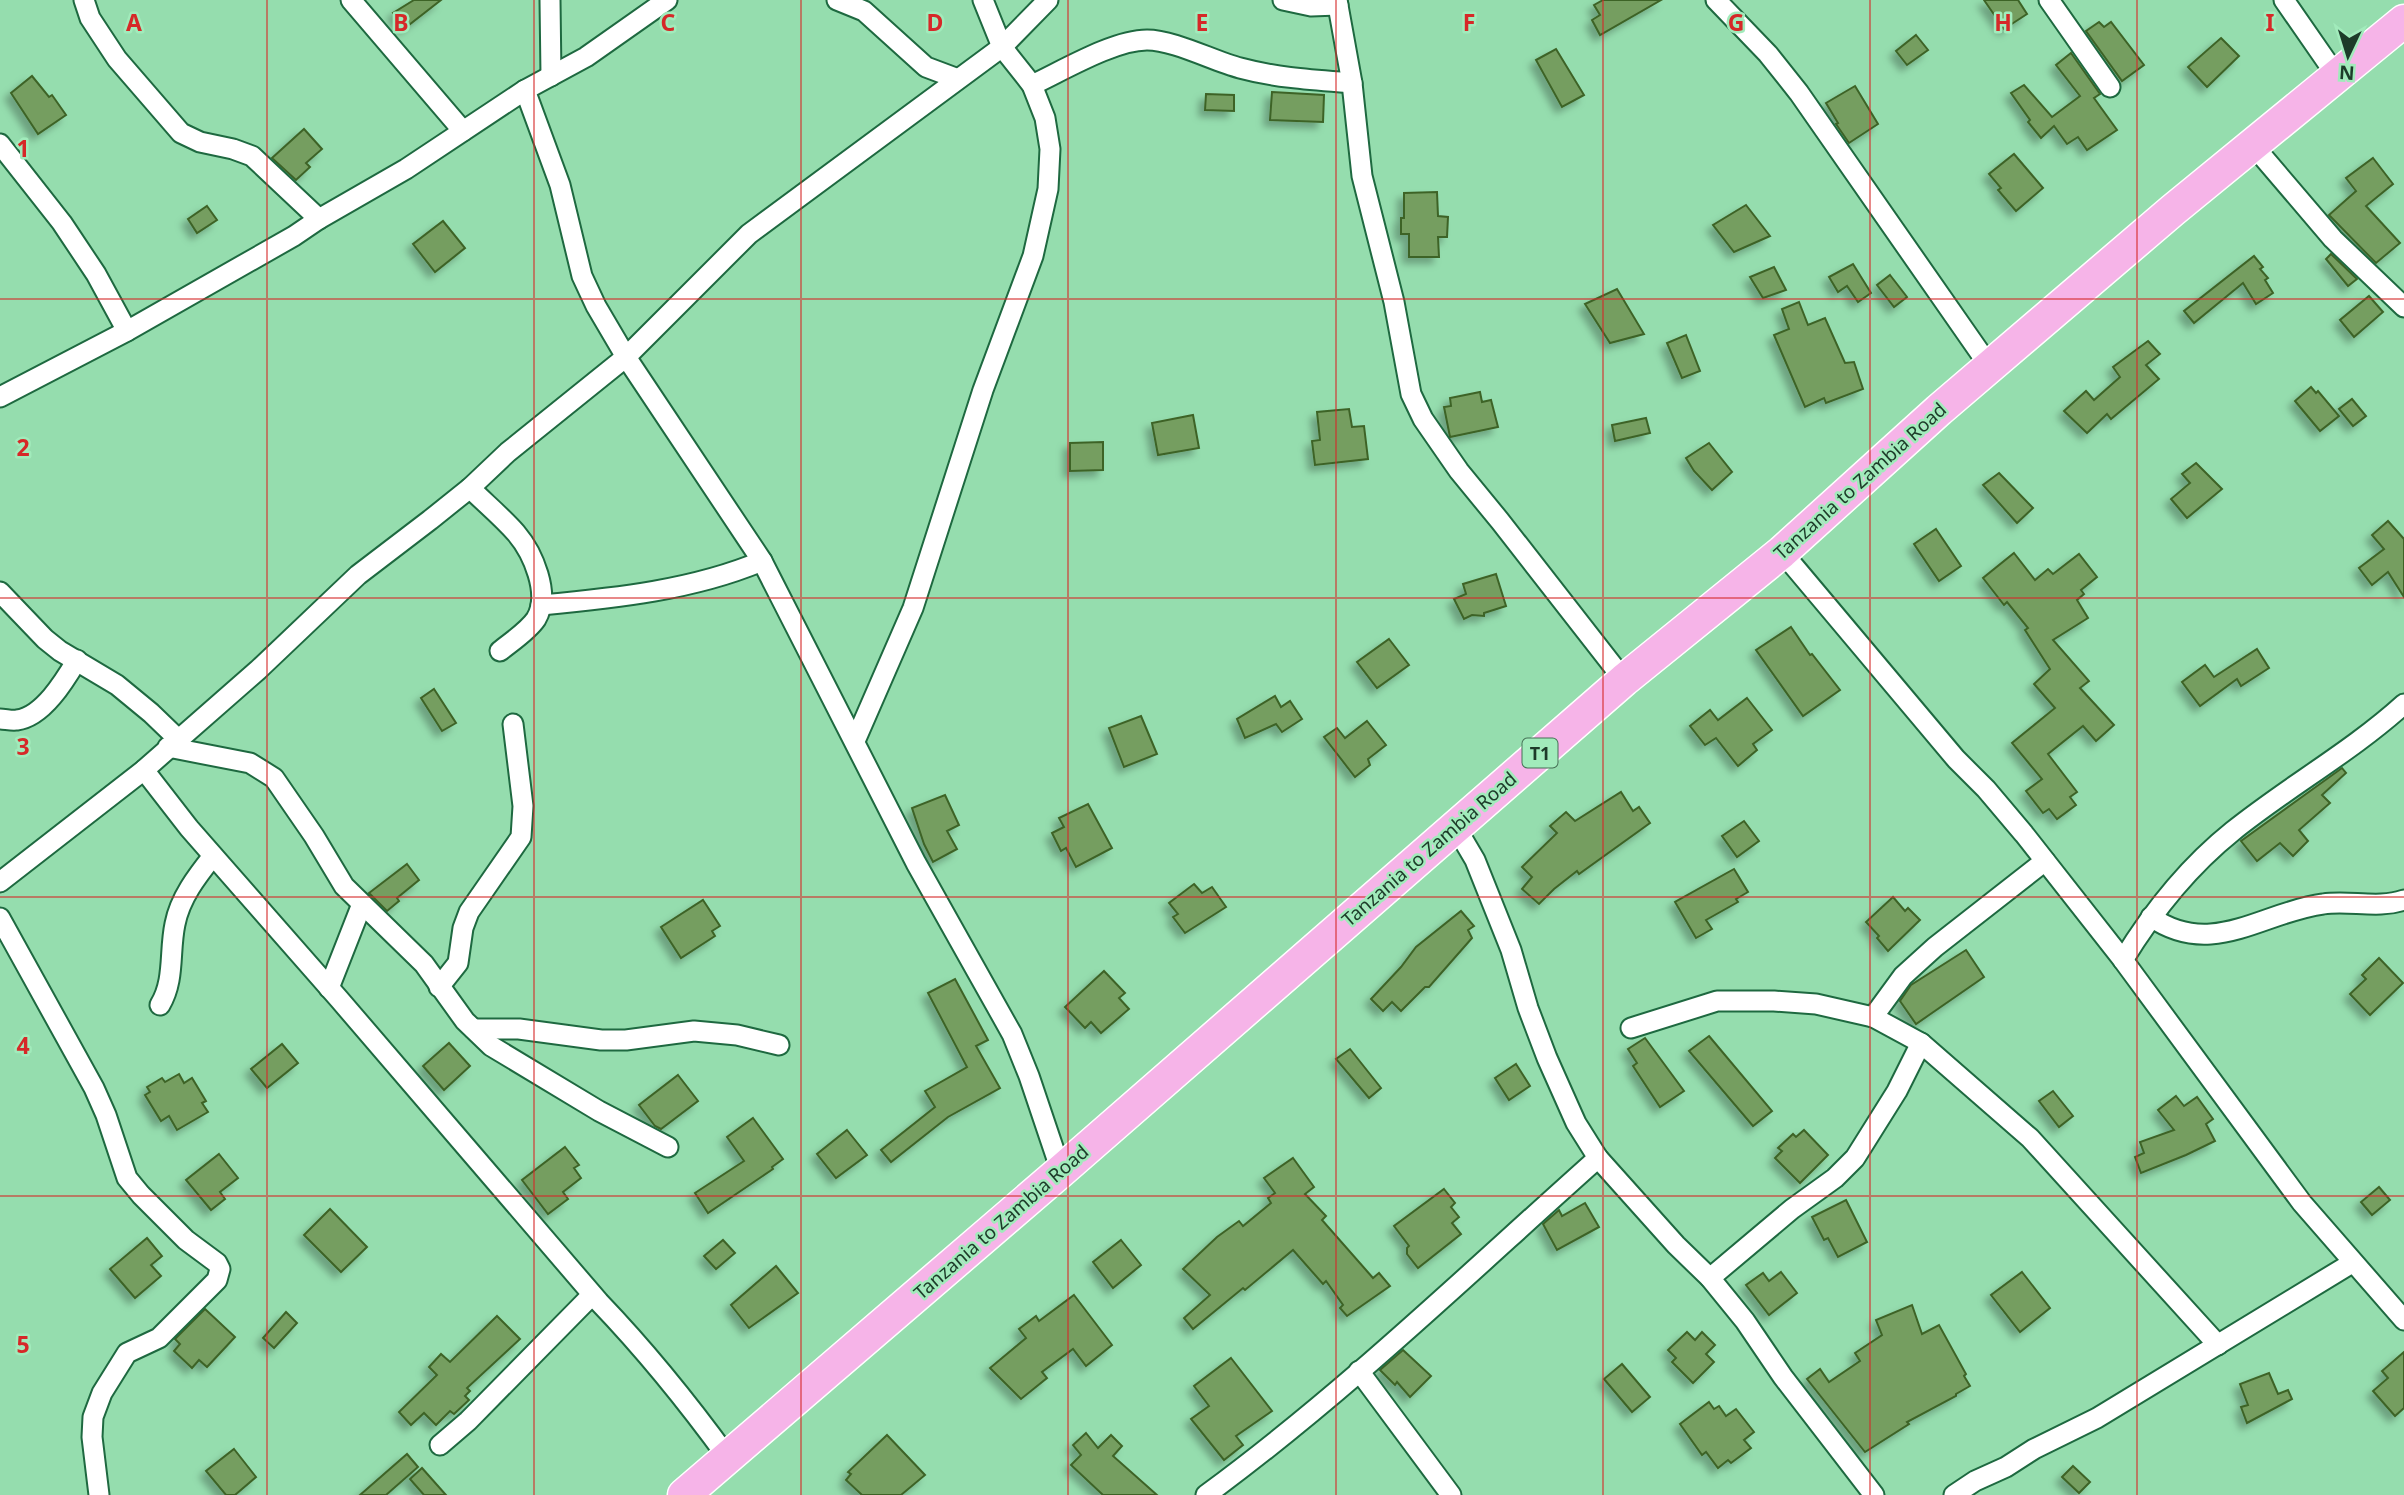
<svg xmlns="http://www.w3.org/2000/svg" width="2404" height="1495" font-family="'Noto Sans',sans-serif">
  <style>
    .building { fill: #759e60; stroke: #3e6327; stroke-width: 2; filter: url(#shadow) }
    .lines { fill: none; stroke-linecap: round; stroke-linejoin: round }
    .minor-casing { stroke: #1e6940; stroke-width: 23 }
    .trunk-casing { stroke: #fff; stroke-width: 35 }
    .minor { stroke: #fff; stroke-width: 19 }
    .trunk { stroke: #f6b4e8; stroke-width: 32 }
    .grid { fill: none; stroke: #d62828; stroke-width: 2; stroke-opacity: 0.55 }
    .labels { text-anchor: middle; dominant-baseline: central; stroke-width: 5; stroke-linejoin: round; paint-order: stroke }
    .shield { fill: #a1ebbb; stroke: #457055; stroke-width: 2 }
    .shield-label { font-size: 18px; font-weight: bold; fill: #1d3b29 }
    .street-label { font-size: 19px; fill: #1d3b29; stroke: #a1ebbb }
    .grid-label { font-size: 23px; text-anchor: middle; font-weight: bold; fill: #d62828; stroke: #a1ebbb; stroke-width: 5; stroke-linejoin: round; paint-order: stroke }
  </style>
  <defs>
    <filter id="shadow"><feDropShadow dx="-6" dy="6" stdDeviation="3.5" flood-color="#0004"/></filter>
  </defs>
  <rect width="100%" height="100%" fill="#95ddae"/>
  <g class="building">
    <path d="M414,0H441L405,28L393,13Z"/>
    <path d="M1603,0H1661L1600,35L1592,20L1600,15L1594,5Z"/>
    <path d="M1984,0H2018L2027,14L2004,29Z"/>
    <path d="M2099,22L2104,27L2111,22L2144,65L2122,81L2086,31Z"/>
    <path d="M1916,35L1928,50L1907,65L1896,51Z"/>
    <path d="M2221,38L2239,56L2207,87L2188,67Z"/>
    <path d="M1556,49L1584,95L1562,107L1536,60Z"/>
    <path d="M2071,53L2100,94L2094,98L2117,130L2087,150L2078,137L2067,144L2054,126L2041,138L2028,122L2030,120L2011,93L2024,85L2052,117L2080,96L2056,65Z"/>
    <path d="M32,76L49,97L52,95L66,115L38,134L11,93Z"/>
    <path d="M1855,86L1878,124L1849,143L1836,124L1838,123L1826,103Z"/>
    <path d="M1272,92L1324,95L1323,122L1270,120Z"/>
    <path d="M1206,94L1234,95V111L1205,110Z"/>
    <path d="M304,129L322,149L306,163L310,167L296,180L272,158Z"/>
    <path d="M2014,154L2043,188L2016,211L1998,190L2001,188L1989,174Z"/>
    <path d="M2373,158L2393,184L2366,206L2400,243L2376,263L2329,215L2356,191L2346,178Z"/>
    <path d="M1437,192L1438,216L1448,217L1447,237H1438L1439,257H1409V234H1401V218H1404V193Z"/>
    <path d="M1746,205L1770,236L1734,252L1713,225Z"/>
    <path d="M207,206L217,220L197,233L188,219Z"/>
    <path d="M443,221L465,248L435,272L413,244Z"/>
    <path d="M2331,254L2357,279L2348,286L2326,259Z"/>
    <path d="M2254,256L2263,267L2260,269L2268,278L2265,280L2273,293L2256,304L2243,283L2194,323L2184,311Z"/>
    <path d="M1853,264L1871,293L1858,302L1847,286L1838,292L1829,277Z"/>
    <path d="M1774,267L1786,290L1763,298L1750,277Z"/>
    <path d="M1890,275L1907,297L1894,307L1877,285Z"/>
    <path d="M1617,289L1644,334L1610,343L1585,304Z"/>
    <path d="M2369,296L2383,312L2354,337L2340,320Z"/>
    <path d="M1799,302L1808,325L1825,318L1845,363L1854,362L1863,389L1826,403L1824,398L1805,407L1774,335L1789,329L1782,309Z"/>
    <path d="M1686,335L1700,371L1682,378L1667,343Z"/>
    <path d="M2148,341L2160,354L2146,365L2159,379L2111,419L2107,414L2087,433L2064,411L2086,391L2094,400L2120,377L2113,367Z"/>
    <path d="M2311,387L2316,393L2318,391L2339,416L2320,431L2295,401Z"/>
    <path d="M1480,392L1482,402L1491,400L1498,427L1450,437L1444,407L1451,406L1450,398Z"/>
    <path d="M2352,399L2366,416L2353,426L2339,409Z"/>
    <path d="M1349,409L1352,427L1364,426L1368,459L1315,465L1312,441L1320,440L1317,412Z"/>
    <path d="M1193,415L1199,448L1158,455L1152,423Z"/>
    <path d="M1646,418L1650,433L1615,441L1612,425Z"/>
    <path d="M1103,442V470L1070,471V443Z"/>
    <path d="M1709,443L1732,472L1712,490L1694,471L1686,458Z"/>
    <path d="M2196,463L2222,489L2187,518L2171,499L2190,483L2182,474Z"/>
    <path d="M1999,473L2033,508L2017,523L1983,485Z"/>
    <path d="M2388,521L2404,539V597L2388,572L2372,585L2359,568L2384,549L2372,535Z"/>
    <path d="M1936,529L1961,566L1939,581L1914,544Z"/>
    <path d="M2014,553L2035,580L2048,569L2053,574L2079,554L2097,577L2081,590L2084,594L2077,600L2088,618L2053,640L2089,681L2080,688L2114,725L2096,741L2083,726L2048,754L2077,792L2070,797L2076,805L2057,819L2049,809L2043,813L2026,791L2042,779L2012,743L2055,708L2034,684L2050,669L2025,630L2028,628L2007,602L2004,605L1983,578Z"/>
    <path d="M1496,574L1506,606L1484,613V616L1472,615L1464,619L1454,599L1466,594L1463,584Z"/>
    <path d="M1791,627L1810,655L1812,654L1840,690L1803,716L1756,650Z"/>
    <path d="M1389,639L1409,665L1377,688L1357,662Z"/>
    <path d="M2257,649L2269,668L2241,686L2237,679L2200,706L2182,682L2205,665L2214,677Z"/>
    <path d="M434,689L456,723L442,731L421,698Z"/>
    <path d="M1275,696L1281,707L1290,701L1302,719L1282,732L1276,724L1245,738L1237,719Z"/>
    <path d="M1747,698L1772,730L1753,744L1757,750L1738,766L1716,738L1705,745L1690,726L1710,710L1718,720Z"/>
    <path d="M1141,716L1157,754L1124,767L1109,728Z"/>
    <path d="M1367,721L1386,745L1368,759L1370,765L1355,777L1324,737L1337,728L1345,738Z"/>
    <path d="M2342,768L2346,773L2322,795L2330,803L2299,830L2308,841L2293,856L2280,843L2257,861L2241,841Z"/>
    <path d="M1621,792L1633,811L1639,807L1650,823L1579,874L1577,871L1554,889L1539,904L1522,889L1532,877L1522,867L1557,833L1550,826L1566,812L1575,821Z"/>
    <path d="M945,795L959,825L947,831L957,849L933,862L924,844L912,808Z"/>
    <path d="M1088,804L1112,848L1076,867L1066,848L1061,851L1052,833L1064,827L1059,818Z"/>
    <path d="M1744,821L1759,841L1737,857L1722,836Z"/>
    <path d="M407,864L419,880L397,898L399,901L387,911L369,893Z"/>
    <path d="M1734,869L1748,892L1736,899L1738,902L1706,920L1712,929L1696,938L1675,902Z"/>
    <path d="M1194,884L1202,893L1212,887L1226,907L1185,933L1173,917L1178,914L1169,903Z"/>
    <path d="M1893,897L1905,911L1908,908L1920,920L1888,951L1877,938L1879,936L1866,922Z"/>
    <path d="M703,900L720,926L712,931L715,936L681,958L661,927Z"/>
    <path d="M1461,911L1474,926L1468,930L1472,938L1429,987H1425L1401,1011L1392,1002L1383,1011L1371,999L1401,967L1416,947Z"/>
    <path d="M1966,950L1984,977L1916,1024L1900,1001L1911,985Z"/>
    <path d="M2379,958L2403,983L2370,1015L2350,994L2366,979L2362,975Z"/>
    <path d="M1104,971L1125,993L1119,998L1129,1009L1101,1033L1091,1022L1085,1028L1065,1007Z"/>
    <path d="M955,979L988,1040L976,1046L1000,1088L948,1117L891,1162L881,1150L935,1107L925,1091L967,1067L928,993Z"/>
    <path d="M1709,1036L1772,1111L1753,1126L1689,1051Z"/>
    <path d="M1645,1038L1684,1091L1660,1107L1633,1066L1637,1063L1628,1049Z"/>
    <path d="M449,1043L470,1066L444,1090L423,1066Z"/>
    <path d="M282,1044L298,1063L267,1088L251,1069Z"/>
    <path d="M1350,1049L1381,1088L1369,1098L1336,1059Z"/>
    <path d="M1516,1064L1530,1086L1509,1100L1495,1078Z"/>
    <path d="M179,1074L184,1083L192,1078L206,1101L202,1103L208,1112L177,1130L169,1116L161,1121L145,1095L150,1092L147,1087L162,1078L165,1082Z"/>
    <path d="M678,1075L698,1101L661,1129L655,1126L639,1105Z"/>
    <path d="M2053,1091L2073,1116L2059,1127L2039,1101Z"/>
    <path d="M2176,1096L2184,1106L2197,1097L2213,1119L2206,1124L2215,1141L2186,1155L2141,1173L2135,1157L2144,1153L2140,1142L2174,1130L2158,1110Z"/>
    <path d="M753,1118L783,1159L772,1167L773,1169L708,1213L695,1193L744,1161L727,1137Z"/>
    <path d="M847,1130L867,1155L836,1178L817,1154Z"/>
    <path d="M1804,1130L1828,1155L1800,1183L1775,1158L1782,1151L1778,1148L1793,1134L1796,1137Z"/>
    <path d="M565,1147L579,1165L574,1168L581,1178L563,1192L568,1199L548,1214L522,1180Z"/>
    <path d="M219,1154L238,1178L220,1192L225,1199L211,1210L186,1180Z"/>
    <path d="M1293,1158L1314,1187L1305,1194L1326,1216L1322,1220L1373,1278L1379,1273L1390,1286L1347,1316L1340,1308L1343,1305L1326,1281L1323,1284L1293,1250L1245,1290L1243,1288L1193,1329L1184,1318L1210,1295L1183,1269L1217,1237L1239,1221L1243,1226L1271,1203L1268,1198L1275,1193L1264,1178Z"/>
    <path d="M2379,1187L2390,1200L2372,1215L2361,1202Z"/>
    <path d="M1444,1189L1455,1203L1451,1207L1459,1217L1452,1223L1461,1234L1418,1268L1407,1254V1248L1409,1246L1394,1226Z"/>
    <path d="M1846,1200L1867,1242L1838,1257L1828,1238L1824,1240L1812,1217Z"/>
    <path d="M1585,1203L1599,1227L1557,1250L1543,1224L1559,1210L1562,1216Z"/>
    <path d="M330,1209L367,1247L341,1272L304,1235Z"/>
    <path d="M147,1238L162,1256L151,1265L161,1276L135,1298L110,1269Z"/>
    <path d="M723,1240L735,1253L716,1269L704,1256Z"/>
    <path d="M1121,1240L1141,1265L1113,1288L1093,1262Z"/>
    <path d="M776,1266L798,1293L749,1328L731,1305Z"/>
    <path d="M1781,1272L1797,1293L1769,1315L1746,1285L1763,1273L1769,1281Z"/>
    <path d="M2022,1272L2050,1308L2020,1332L1991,1295Z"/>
    <path d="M1074,1295L1112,1345L1086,1366L1073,1349L1042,1372L1047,1378L1021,1399L990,1368L1026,1338L1019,1329L1036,1316L1039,1321Z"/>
    <path d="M1912,1305L1922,1334L1939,1325L1966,1374L1964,1376L1970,1386L1956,1394V1396L1907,1422L1909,1424L1865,1452L1807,1379L1820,1369L1829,1382L1860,1361L1855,1353L1882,1335L1876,1320Z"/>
    <path d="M205,1309L235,1337L207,1367L199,1360L192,1368L174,1351L180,1344L175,1339Z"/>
    <path d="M286,1312L297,1323L274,1348L263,1338Z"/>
    <path d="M497,1316L520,1339L467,1388L470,1391L465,1396L469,1400L454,1414L450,1411L436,1425L424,1413L411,1425L399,1412L437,1375L429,1367L441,1354L450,1362Z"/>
    <path d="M1687,1332L1695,1340L1702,1332L1715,1345L1706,1354L1714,1362L1693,1383L1672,1362L1676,1358L1668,1350Z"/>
    <path d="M1403,1350L1431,1376L1410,1397L1397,1382L1395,1385L1380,1370Z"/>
    <path d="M2404,1352V1408L2395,1416L2373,1391L2388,1378L2382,1371Z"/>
    <path d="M1231,1358L1272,1411L1236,1436L1243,1445L1224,1460L1191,1419L1209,1406L1194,1386Z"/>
    <path d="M1622,1364L1650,1397L1632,1412L1604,1379Z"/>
    <path d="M2269,1373L2278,1394L2288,1390L2292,1399L2247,1423L2241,1407L2248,1405L2240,1384Z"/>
    <path d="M1709,1402L1714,1409L1719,1406L1726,1416L1736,1409L1754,1432L1744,1440L1751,1448L1731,1463L1728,1460L1718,1468L1706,1452L1702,1455L1680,1424Z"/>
    <path d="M1086,1433L1098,1448L1111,1435L1122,1446L1113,1456L1157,1495H1103L1071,1465L1081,1455L1073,1445Z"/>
    <path d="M887,1435L925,1475L901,1495H862L846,1480L851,1474L848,1472Z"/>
    <path d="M234,1449L256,1477L235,1495H226L206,1471Z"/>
    <path d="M407,1454L418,1467L386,1495H360Z"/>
    <path d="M2073,1466L2090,1482L2079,1493L2062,1477Z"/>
    <path d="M422,1468L446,1495H424L410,1479Z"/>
  </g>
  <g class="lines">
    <defs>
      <g id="minor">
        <path d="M84,0L90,18L117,59L181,133L200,142L233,149L252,156L319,219"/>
        <path d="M351,0L463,131"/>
        <path d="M550,0L551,76"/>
        <path d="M837,0L864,11L926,67L958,79"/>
        <path d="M1283,0L1311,6L1338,5"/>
        <path d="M1337,0L1352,83L1362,176L1394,302L1411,394L1423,419L1459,471L1500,521L1624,680"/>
        <path d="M1716,0L1768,54L1799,93L1990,367"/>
        <path d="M2049,0L2110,87"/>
        <path d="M2284,0L2336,75"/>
        <path d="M1032,85C1064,70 1114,40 1147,40C1174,40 1213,61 1240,68C1277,78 1314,80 1352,83"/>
        <path d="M525,90L560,185L582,276L596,306L626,357L762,561L916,863L1012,1034L1029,1076L1061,1171"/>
        <path d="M0,144L62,223L96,274L127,331"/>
        <path d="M2252,144L2333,239L2404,307"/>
        <path d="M0,397L127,331L294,236L319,219L406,169L525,90L586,57L667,0"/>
        <path d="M470,488C485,503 502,517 516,533C533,553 551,594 536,619C528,631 511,642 500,651"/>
        <path d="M1782,552L1956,759L1986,789L2024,834L2123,960L2302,1203L2404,1320"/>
        <path d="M0,592L45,639L60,651L117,685L151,713L178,739"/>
        <path d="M541,605C616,598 693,590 762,561"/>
        <path d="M0,719C5,719 12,721 17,720C43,717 65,680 77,660"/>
        <path d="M855,741L913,608L983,390L1033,256L1048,189L1050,149L1045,118L1032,85L1002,47L983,0"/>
        <path d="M168,747L250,763L274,778L314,836L344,886L424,964L465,1021L491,1046L599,1111L668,1147"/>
        <path d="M144,770L189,828L339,999L599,1302C646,1351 688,1403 728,1458"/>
        <path d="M1455,826L1475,860L1511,950L1528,1008L1547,1058L1576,1123L1598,1158L1676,1245L1710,1278L1745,1321L1783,1377L1874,1495"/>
        <path d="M0,882L144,770L258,670L358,575L430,520L470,488L508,452L626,357L749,234L1002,47L1048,0"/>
        <path d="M2151,917C2212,959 2262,912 2323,904C2349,900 2379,909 2404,900"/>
        <path d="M0,918L94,1088L106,1115L127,1178L141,1195L186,1240L217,1263L220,1269L217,1280L159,1338L127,1353L102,1393L93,1417L92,1437L99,1495"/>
        <path d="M2123,960C2153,911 2188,867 2233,831C2289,786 2351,752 2404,704"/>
        <path d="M439,987L458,963L463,928L469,912L521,837L523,806L513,724"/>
        <path d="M329,988L362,904"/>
        <path d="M160,1005C175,980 169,952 175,924C180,898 197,876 213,856"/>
        <path d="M1873,1017L1903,976L1935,947L2045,861"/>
        <path d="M1631,1028L1717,1001H1774L1816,1004L1873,1017L1921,1043L2030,1138L2218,1345"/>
        <path d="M474,1029H519L601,1040H626L694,1031L737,1035L779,1045"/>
        <path d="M1710,1278L1792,1209L1835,1178L1855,1158L1897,1091L1921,1043"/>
        <path d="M1359,1371L1451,1495"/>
        <path d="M440,1445L468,1421L592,1295"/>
        <path d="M1206,1495C1345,1393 1470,1272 1598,1158"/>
        <path d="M1954,1495L1975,1481L2006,1467L2034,1449L2097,1418L2352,1263"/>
      </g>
      <path id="trunk" d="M684,1495L1061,1171L1624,680L1782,552L1939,410L2173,210L2404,21"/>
    </defs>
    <use href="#minor" class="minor-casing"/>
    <use href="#trunk" class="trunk-casing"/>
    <use href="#minor" class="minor"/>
    <use href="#trunk" class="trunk"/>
  </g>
  <path class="grid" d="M267,0V1495M534,0V1495M801,0V1495M1068,0V1495M1336,0V1495M1603,0V1495M1870,0V1495M2137,0V1495M0,299H2404M0,598H2404M0,897H2404M0,1196H2404"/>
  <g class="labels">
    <rect class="shield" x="1522.5" y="738.5" width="35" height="29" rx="5"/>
    <g class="shield-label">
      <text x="1540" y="753">T1</text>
    </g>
    <g class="street-label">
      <text transform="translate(1860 481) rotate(-42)">Tanzania to Zambia Road</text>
      <text transform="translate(1429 849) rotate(-41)">Tanzania to Zambia Road</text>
      <text transform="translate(1001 1222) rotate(-41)">Tanzania to Zambia Road</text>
    </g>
  </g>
  <g class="grid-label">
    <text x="134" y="31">A</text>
    <text x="401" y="31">B</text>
    <text x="668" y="31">C</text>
    <text x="935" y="31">D</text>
    <text x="1202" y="31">E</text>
    <text x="1469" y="31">F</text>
    <text x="1736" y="31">G</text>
    <text x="2003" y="31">H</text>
    <text x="2270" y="31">I</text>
    <text x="23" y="157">1</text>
    <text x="23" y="456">2</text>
    <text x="23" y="755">3</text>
    <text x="23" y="1054">4</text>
    <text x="23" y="1353">5</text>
  </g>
  <g transform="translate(2348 56) rotate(184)" stroke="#a1ebbb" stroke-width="5" paint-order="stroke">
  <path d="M0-5L12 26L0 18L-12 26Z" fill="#1d3b29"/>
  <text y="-10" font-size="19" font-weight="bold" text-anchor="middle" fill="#1d3b29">N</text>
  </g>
</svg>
